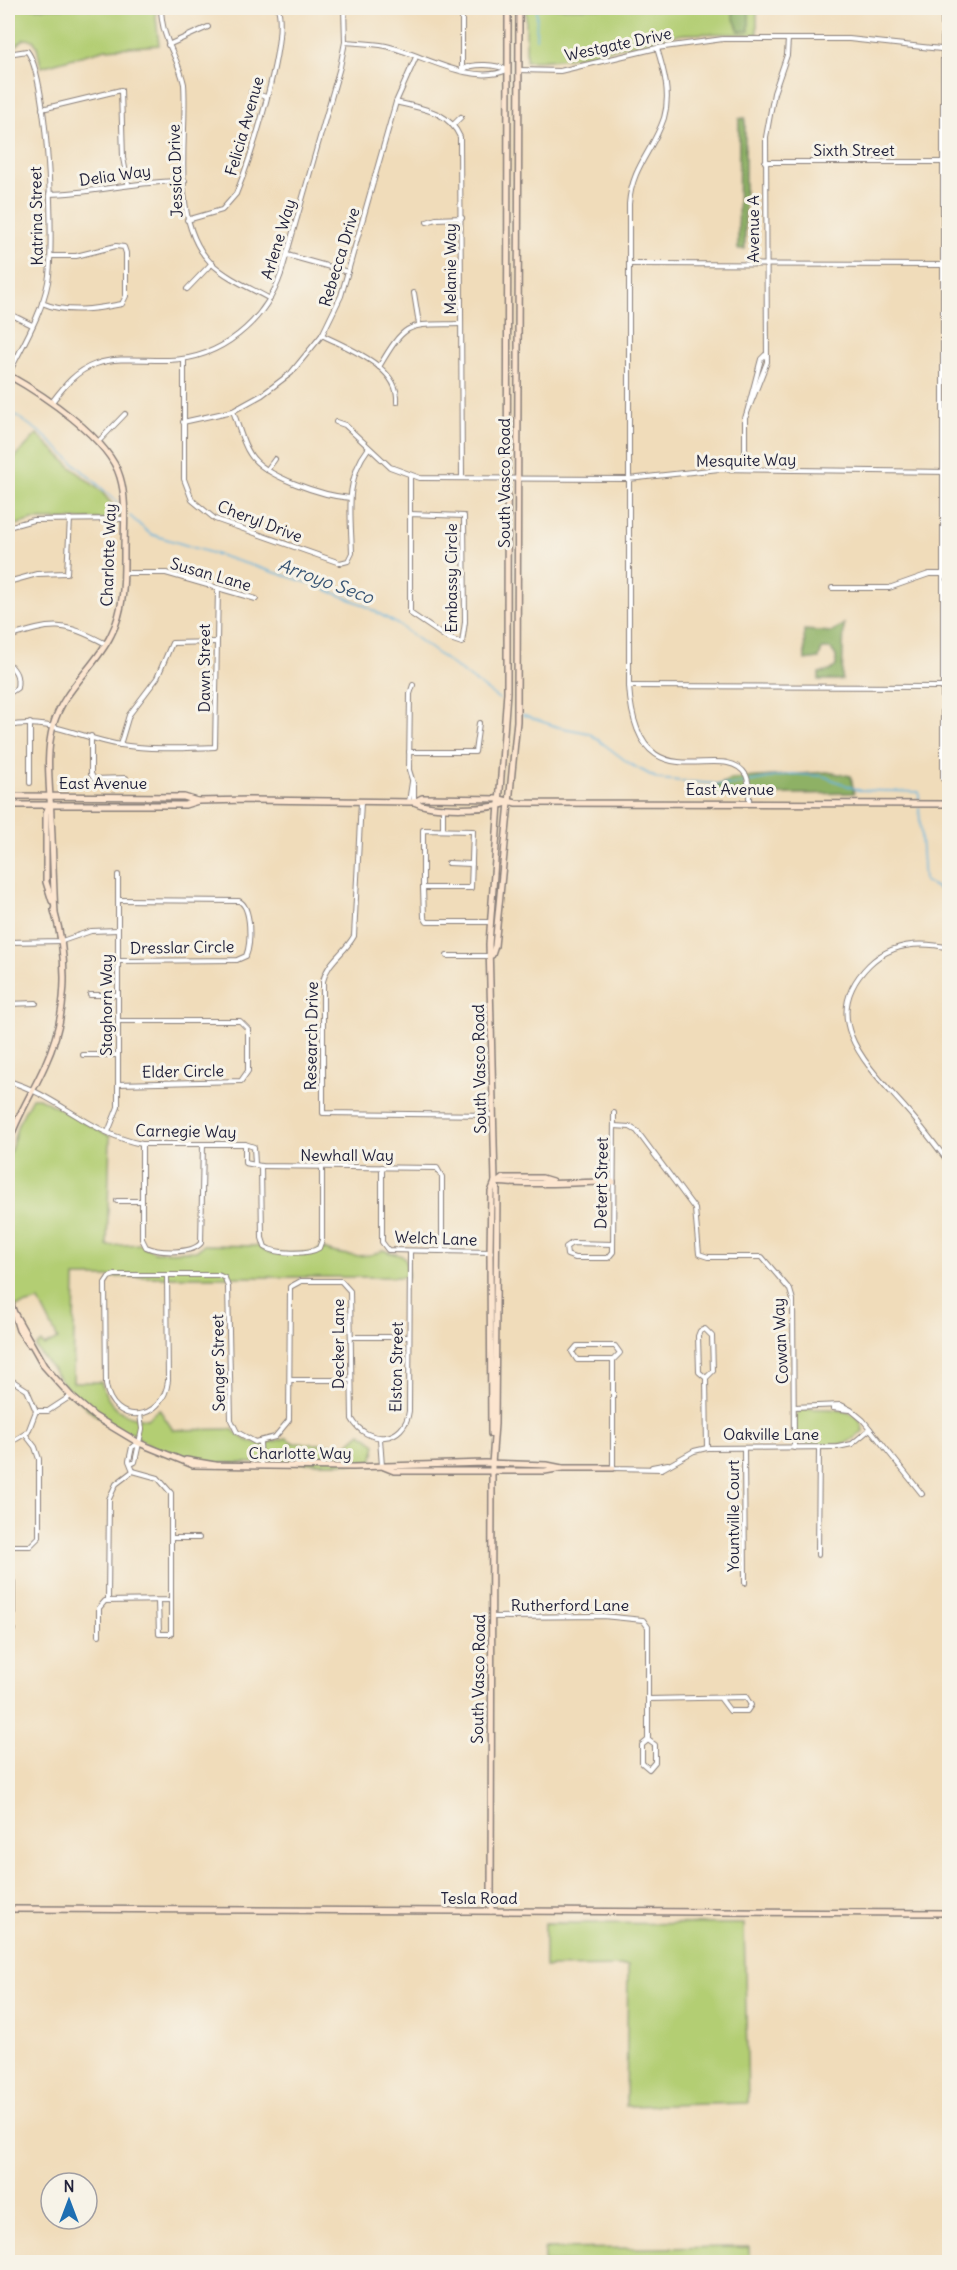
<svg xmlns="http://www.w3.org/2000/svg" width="957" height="2270" font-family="Delius,sans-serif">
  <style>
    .green { fill: #b3ce73; stroke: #6a7857; stroke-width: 1.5 }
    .forest { fill: #8eb165; stroke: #586a50; stroke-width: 1.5 }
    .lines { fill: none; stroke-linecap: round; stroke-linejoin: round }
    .stream { stroke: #63b3de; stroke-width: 1.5 }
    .street-casing { stroke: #897f7a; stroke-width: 6 }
    .secondary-casing { stroke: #897f7a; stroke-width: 8 }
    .street { stroke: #fff; stroke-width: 4 }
    .secondary { stroke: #fce5cf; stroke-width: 5 }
    .labels { text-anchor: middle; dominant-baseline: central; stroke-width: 6; stroke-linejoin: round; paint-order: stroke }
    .street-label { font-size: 16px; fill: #22223b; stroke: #f7f3e8 }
    .water-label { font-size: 18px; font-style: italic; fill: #395574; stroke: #f7f3e8 }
  </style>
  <rect width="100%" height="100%" fill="#f7f3e8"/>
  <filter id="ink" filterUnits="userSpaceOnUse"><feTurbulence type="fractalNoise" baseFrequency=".0167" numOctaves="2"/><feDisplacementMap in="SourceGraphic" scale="12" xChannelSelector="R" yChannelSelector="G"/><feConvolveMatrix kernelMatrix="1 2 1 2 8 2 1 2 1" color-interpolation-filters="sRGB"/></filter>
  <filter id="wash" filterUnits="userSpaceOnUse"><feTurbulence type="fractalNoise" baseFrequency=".008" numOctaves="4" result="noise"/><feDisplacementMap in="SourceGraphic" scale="24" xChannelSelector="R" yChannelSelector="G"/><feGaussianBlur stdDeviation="1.35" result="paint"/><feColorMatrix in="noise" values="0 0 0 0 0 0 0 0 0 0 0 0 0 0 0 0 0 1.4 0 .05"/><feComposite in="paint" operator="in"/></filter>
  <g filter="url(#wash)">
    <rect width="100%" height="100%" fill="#f0dcba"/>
    <g class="green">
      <path d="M8,8H155L159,45L106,49L41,67L37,46L33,40L24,39L16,46L8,48Z"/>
      <path d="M526,8H757V34C730,35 697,31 670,36C619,46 580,61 526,61Z"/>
      <path d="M37,434L71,467L102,492L124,519L33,520L8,527V465Z"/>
      <path d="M32,1098H39L110,1136L107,1246L141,1244L155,1252L196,1251L204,1245L258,1246L270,1253H314L321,1248C337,1255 368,1260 383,1250C405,1259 406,1249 408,1277H75L73,1382H101C108,1407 122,1417 147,1419L159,1409L173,1430L232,1429C247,1447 265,1445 286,1438L294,1443L347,1445L361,1433L376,1444L372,1463H217L183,1457L150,1446L132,1433H123L91,1412L70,1392L35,1347L41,1342L44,1346L58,1339L39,1301L15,1307L8,1285V1161L18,1124Z"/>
      <path d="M801,1409C820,1409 862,1404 863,1432L845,1444H799C792,1436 793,1416 801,1409Z"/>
      <path d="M545,1923L744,1924L748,2103L626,2106L628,1966L545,1967Z"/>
      <path d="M749,2247V2262H544V2249Z"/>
    </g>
    <g class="forest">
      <path d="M733,8H749V31H739L733,16Z"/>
      <path d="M745,118V249H738L739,119Z"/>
      <path d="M844,624L842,680H819V673L830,671L836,666V656L831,649H822L819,658L805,660L804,630L832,632Z"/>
      <path d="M827,772L851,776L854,793L696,796L731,779Z"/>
    </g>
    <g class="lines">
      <g class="stream">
        <path d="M536,39L537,8"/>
        <path d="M8,410L41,433L118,503"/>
        <path d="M130,516L150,534L312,584L362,604L397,624L499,699"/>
        <path d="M522,715L558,727L589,733L630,764L658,779L730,785L792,774L823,776L858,790L919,792V802"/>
        <path d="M919,807L924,881L950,895"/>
      </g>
    </g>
  </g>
  <g filter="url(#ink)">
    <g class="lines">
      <defs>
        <g id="street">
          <path d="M161,8C162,42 177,53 184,84C188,139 169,221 211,263C228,279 251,288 270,299"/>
          <path d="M345,42C358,43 373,43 386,46C422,54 471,86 507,70"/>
          <path d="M168,45L208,27"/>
          <path d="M657,48C664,71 671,94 664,118C653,151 632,166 629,204V686C637,810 722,736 746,775C750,783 749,794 749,803"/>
          <path d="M8,54L27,51C48,77 55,246 48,282C42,314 22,346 8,375"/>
          <path d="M463,69C474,63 496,64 507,70"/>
          <path d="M462,70V8"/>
          <path d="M519,70L560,71L657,48L723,39H849L950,50"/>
          <path d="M251,92L266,97"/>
          <path d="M396,102C422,109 448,110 460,137L462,478"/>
          <path d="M42,109L121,90L123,158L128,183"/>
          <path d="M454,124L461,117"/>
          <path d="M765,162H942"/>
          <path d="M49,194C94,194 138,180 185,181"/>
          <path d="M187,220L222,210L236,194C251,158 288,42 278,8"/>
          <path d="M427,222L436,219L462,218"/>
          <path d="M287,255L348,272"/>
          <path d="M629,264L950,265"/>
          <path d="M187,289L212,263"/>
          <path d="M414,293L419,324"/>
          <path d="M42,303C67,314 96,309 122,304L126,296V253L124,247L116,246L76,256H51"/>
          <path d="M8,313L32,325"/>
          <path d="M322,335C349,349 400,367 397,402"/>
          <path d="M184,359V479L192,500L215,519L340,563L348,561L352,553C351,516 344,480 368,449"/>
          <path d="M379,367C407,319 409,325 461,324"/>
          <path d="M52,402C65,385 76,371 96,364C119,356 146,361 169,360C221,359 265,321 281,274L340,67L345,42L344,8"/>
          <path d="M233,411C238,424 242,442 250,454C264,477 324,496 350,498"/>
          <path d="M746,416L761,359L765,355"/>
          <path d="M183,422L233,411L262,395L291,373L322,335L341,296L396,102L416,57"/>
          <path d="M336,422L345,425L390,467L420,478L629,479L719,469L950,472"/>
          <path d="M98,442L125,414"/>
          <path d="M757,461L748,460L745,457V418L767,362L766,137L774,93L787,55L788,39"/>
          <path d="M267,470L275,459"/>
          <path d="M410,477V514"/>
          <path d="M410,514L464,516L465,622L462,643L447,638L410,613Z"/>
          <path d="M8,527L33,520L124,519"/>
          <path d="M124,573H166L256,599"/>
          <path d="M8,582L37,574L67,573L70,519"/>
          <path d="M832,588H889L929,574H950"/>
          <path d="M8,637C54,623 62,621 106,644"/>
          <path d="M8,663C16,671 19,676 17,688L8,694"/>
          <path d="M413,685L410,694L409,770L414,786V802"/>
          <path d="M629,686L950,687"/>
          <path d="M8,726C49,717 82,739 121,745C152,750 184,748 215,747L218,588"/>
          <path d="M91,736V774L94,779L126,778"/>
          <path d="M120,745L129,715L157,678L172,643L216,642"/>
          <path d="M409,752H475L479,723"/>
          <path d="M943,755H950"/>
          <path d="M943,779V8"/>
          <path d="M30,783V723"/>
          <path d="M361,802L354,936C344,954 328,960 323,981V1113L493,1115"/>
          <path d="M409,802L412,782"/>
          <path d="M443,807V830"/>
          <path d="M423,830L473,831L471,888H423Z"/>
          <path d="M448,863L472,864"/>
          <path d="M423,888L424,917L427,922H490"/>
          <path d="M118,900L239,901C252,907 251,944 246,956L237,960L118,961"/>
          <path d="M8,942L62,941L91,931L118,930"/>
          <path d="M950,948C920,941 891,943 869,965C815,1019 870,1068 907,1110C922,1127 936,1146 950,1164"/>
          <path d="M447,956H490"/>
          <path d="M90,995H118"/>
          <path d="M8,1004L36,1003"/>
          <path d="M118,1021H240L248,1029V1071L241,1081L118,1084"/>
          <path d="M83,1055H118"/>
          <path d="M8,1081C57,1095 92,1135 142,1144H245L254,1147L255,1164"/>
          <path d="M614,1126L630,1127L637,1131L695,1209L699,1254L708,1257H762L790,1290L793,1300L794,1448"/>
          <path d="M108,1132L118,1107V875"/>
          <path d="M142,1144V1239L146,1247C159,1253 192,1254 201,1243L203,1144"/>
          <path d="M245,1144V1163L261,1166L437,1168L442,1177V1251"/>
          <path d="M261,1166L262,1238L265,1247C275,1254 308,1255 319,1248L322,1240V1166"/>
          <path d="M382,1167V1242L388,1250L491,1252"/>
          <path d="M117,1201H142"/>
          <path d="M613,1244L572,1243L566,1247L567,1255L575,1258H608L613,1252L614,1113"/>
          <path d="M167,1275L168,1381C163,1422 113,1427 106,1385L105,1283L109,1277L115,1275H218L225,1278L228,1287L231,1420L237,1432L255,1442L275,1437L289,1420L290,1287L301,1281H341L350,1291L352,1419C367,1446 405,1443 409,1411L410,1252"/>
          <path d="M705,1329L712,1336L713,1371L706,1378L699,1372L698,1336L700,1331Z"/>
          <path d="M351,1337H408"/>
          <path d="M577,1346H615L620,1353L613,1360H577L572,1352Z"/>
          <path d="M613,1360V1468L662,1469L694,1451L707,1448L838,1447L852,1444L870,1429"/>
          <path d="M8,1378L27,1390L36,1411L28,1432L8,1444"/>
          <path d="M706,1378L707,1448"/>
          <path d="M290,1380H349"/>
          <path d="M794,1407L841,1405L851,1410L863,1420L922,1494"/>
          <path d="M833,1408L849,1410"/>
          <path d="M36,1411H48L71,1396"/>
          <path d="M380,1439L382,1466"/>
          <path d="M260,1442L261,1466"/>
          <path d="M744,1449L745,1583"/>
          <path d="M131,1464L135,1462L142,1429L140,1414"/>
          <path d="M652,1467L668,1464"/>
          <path d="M133,1471L129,1461L132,1447L138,1444"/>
          <path d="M172,1538H199"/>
          <path d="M8,1546H30L39,1537V1459L35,1447L25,1434"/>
          <path d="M818,1555L819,1448"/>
          <path d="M8,1575L13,1582V1630L8,1634"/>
          <path d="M158,1601L159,1634H171V1600"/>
          <path d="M492,1617L603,1616L643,1620L648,1627V1740L642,1745V1763L649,1769L655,1762V1745L648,1740"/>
          <path d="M99,1635V1608L105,1601L171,1600V1493L158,1478L133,1471L116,1484L109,1499L108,1600"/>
          <path d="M649,1699L746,1697L751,1705L747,1711H730L721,1699"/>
        </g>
        <g id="secondary">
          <path d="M8,375C42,394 109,438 120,477C127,500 124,526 124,550C124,579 125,608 111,635C95,668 63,689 53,726C45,756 50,786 51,817C53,849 53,881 55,913"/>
          <path d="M8,796L184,797L197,801"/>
          <path d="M414,802C431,811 492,810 510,802"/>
          <path d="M8,805H185L198,801L250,800L414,802L422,798L500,799L516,803L950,804"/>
          <path d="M49,806L46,813V882L52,901"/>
          <path d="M492,955L495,946L517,721L519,8"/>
          <path d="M8,1144C17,1116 33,1092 45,1065C68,1015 69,961 54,910"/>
          <path d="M8,1155V1144"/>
          <path d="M495,1182C533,1186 573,1182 613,1182"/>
          <path d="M498,1182L503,1178H542L552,1181"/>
          <path d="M8,1294L19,1330L29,1344"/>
          <path d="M14,1313L44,1366L71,1396L94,1416L139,1443L193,1465L353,1467L485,1463L547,1465L562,1468"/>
          <path d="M491,1434L490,1252L491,1192L495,1182"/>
          <path d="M186,1460L215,1465"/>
          <path d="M384,1467L394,1471H545L562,1468H613"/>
          <path d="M8,1909L950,1913"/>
          <path d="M491,1911L492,1464L495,1424L497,1189L495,1182L489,944L507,692L508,8"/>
        </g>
      </defs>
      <use href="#street" class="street-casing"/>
      <use href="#secondary" class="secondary-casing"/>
      <use href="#street" class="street"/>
      <use href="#secondary" class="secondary"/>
    </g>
  </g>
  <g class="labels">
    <g class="street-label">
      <text transform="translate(618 44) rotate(-12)">Westgate Drive</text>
      <text transform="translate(244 126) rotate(-74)">Felicia Avenue</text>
      <text x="854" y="150">Sixth Street</text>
      <text transform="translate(175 171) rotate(-92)">Jessica Drive</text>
      <text transform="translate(115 175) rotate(-8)">Delia Way</text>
      <text transform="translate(36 216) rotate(-91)">Katrina Street</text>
      <text transform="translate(753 229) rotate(-90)">Avenue A</text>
      <text transform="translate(278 239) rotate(-73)">Arlene Way</text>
      <text transform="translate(339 257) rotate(-73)">Rebecca Drive</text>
      <text transform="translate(450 269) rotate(-90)">Melanie Way</text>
      <text transform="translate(746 460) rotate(-1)">Mesquite Way</text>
      <text transform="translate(504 483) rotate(-90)">South Vasco Road</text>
      <text transform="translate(260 521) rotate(21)">Cheryl Drive</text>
      <text transform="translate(108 555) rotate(-88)">Charlotte Way</text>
      <text transform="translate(211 574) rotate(16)">Susan Lane</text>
      <text transform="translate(451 578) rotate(-90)">Embassy Circle</text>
      <text transform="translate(204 668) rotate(-90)">Dawn Street</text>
      <text x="103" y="783">East Avenue</text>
      <text x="730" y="789">East Avenue</text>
      <text transform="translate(182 947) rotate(-1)">Dresslar Circle</text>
      <text transform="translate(106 1005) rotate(-90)">Staghorn Way</text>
      <text transform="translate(311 1036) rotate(-89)">Research Drive</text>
      <text transform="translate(479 1069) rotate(-91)">South Vasco Road</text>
      <text transform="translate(183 1071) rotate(-1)">Elder Circle</text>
      <text transform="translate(186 1131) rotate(1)">Carnegie Way</text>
      <text x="347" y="1155">Newhall Way</text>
      <text transform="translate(601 1183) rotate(-89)">Detert Street</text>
      <text transform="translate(436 1238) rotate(2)">Welch Lane</text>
      <text transform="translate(780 1341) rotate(-93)">Cowan Way</text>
      <text transform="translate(338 1344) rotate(-90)">Decker Lane</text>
      <text transform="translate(218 1363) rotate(-91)">Senger Street</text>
      <text transform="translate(396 1367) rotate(-89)">Elston Street</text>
      <text x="771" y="1434">Oakville Lane</text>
      <text x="300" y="1453">Charlotte Way</text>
      <text transform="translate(733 1516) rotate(-90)">Yountville Court</text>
      <text x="570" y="1605">Rutherford Lane</text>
      <text transform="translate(478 1679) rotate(-89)">South Vasco Road</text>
      <text x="479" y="1898">Tesla Road</text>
    </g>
    <g class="water-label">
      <text transform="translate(326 581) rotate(20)">Arroyo Seco</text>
    </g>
  </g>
  <rect width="957" height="2270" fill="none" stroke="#f7f3e8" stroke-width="30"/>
  <g transform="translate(69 2201)"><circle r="28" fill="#f7f3e8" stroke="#a29fa3" stroke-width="1.5"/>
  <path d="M0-4.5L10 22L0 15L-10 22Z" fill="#1f6fb2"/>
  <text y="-9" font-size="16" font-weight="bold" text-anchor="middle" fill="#22223b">N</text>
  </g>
</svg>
